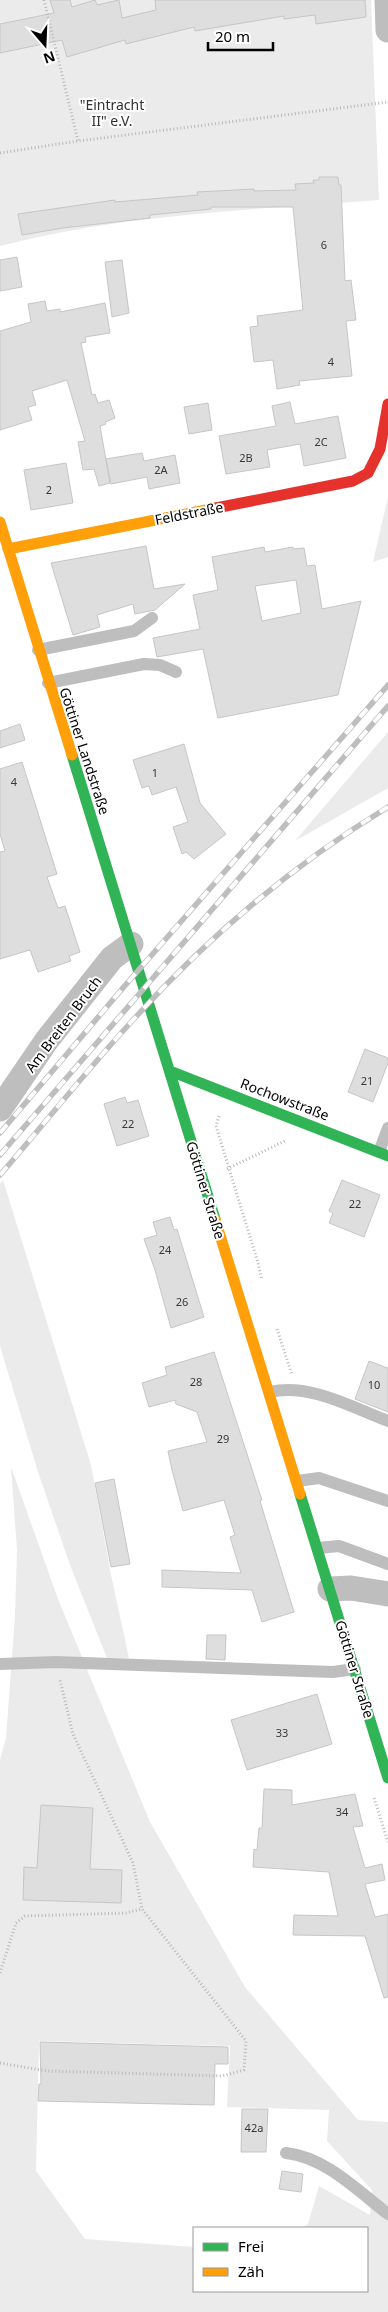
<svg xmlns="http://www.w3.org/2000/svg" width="388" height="2312" font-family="'Noto Sans',sans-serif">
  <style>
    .green { fill: #ebebeb; fill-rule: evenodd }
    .building { fill: #dedede; stroke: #c6c6c6; fill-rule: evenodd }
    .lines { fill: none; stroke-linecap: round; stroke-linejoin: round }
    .path { stroke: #b9b9b9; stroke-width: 3; stroke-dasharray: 1 2.5; stroke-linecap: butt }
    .lane { stroke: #bebebe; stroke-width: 12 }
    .street { stroke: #bebebe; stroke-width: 25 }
    .fast { stroke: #30b455; stroke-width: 11 }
    .slow { stroke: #ff9f0a; stroke-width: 11 }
    .jam { stroke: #e5322d; stroke-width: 11 }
    .rail-casing { stroke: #bebebe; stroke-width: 5.5 }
    .rail { stroke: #fff; stroke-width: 4; stroke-dasharray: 11; stroke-linecap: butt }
    .labels { text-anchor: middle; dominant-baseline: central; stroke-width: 4; stroke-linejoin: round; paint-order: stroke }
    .number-label { font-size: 11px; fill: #383838 }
    .park-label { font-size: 14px; fill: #313131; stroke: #fff }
    .street-label { font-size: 14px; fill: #000; stroke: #fff }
  </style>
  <rect width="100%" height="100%" fill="#fff"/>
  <g class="green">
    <path d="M0,0H371L379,200C253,210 123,214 0,246Z"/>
    <path d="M388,497V557L373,562Z"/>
    <path d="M388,732V788L295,841Z"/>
    <path d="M3,1180L91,1465L111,1575L129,1658H107L70,1565L38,1472L0,1346V1184Z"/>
    <path d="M11,1467L58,1599L150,1822L245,1987L358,2120L388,2122V2312H0V1760L6,1738L15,1616L17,1550ZM39,2041L230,2046L227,2107L329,2110L327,2141L372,2190L370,2215L319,2186L308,2224L302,2228H367V2291H194V2247L85,2239L36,2171Z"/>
  </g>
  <g class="building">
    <path d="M50,0H70L72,7L95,0L97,5L119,0L122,18L156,10L155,0H365L366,17L316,24L315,15L284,19V16L195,31L194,27L126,44L125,40L67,57L62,40L0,53V24L54,13Z"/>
    <path d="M319,177H338L339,185H341L345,281L351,280L356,320L346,321L352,376L299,381L300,385L277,389L273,360L254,362L250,327L258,326L257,316L303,310L293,207H211V209L150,215V218L63,228L22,235L18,214L115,200V202L198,195L197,192L254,189V191L296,190L295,184L314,183L313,180H319Z"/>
    <path d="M17,257L22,287L0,291V260Z"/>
    <path d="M122,260L129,313L112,317L105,262Z"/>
    <path d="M45,301L47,311L60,309V312L105,303L110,333L85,337L86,342L81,343L92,395L95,394L98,403L109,400L115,418L105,422L106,424L100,426L110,483L99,486L94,469L83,470L78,442L85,441L67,380L32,391L36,405L28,407L32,420L0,430V331L31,322L28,304Z"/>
    <path d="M290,402L295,424L338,416L346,458L304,466L300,444L267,450L270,467L226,474L219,436L276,426L272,406Z"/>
    <path d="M208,403L212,430L189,434L184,407Z"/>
    <path d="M142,453L144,461L175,455L180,483L149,489L147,477L111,484L106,459Z"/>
    <path d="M66,463L73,503L31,510L24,470Z"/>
    <path d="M146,546L154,589L185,584L155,610L135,614L133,604L97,615L100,627L73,635L51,563Z"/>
    <path d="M264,547L265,552L293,547V549L304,548L307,566L315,565L322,609L361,601L338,695L218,718L203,649L157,657L153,638L200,629L193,595L218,590L212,557ZM296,580L301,613L262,621L255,586Z"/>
    <path d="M20,724L25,740L0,748V731Z"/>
    <path d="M184,744L200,803L226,834L194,859L186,852L182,854L173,827L188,822L176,787L152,795L149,786L142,788L133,760Z"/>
    <path d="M22,762L57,874L47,877L58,908L65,906L80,952L69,956L71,961L38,972L30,950L0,959V852L5,851L0,834V769Z"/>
    <path d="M365,1049L388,1058V1063L373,1102L348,1092Z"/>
    <path d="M125,1097L127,1103L138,1100L149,1136L117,1146L104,1104Z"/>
    <path d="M342,1180L380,1195L364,1237L329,1223L333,1213L329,1211Z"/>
    <path d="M170,1217L174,1230L177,1229L204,1317L171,1328L155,1270L144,1239L157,1235L153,1222Z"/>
    <path d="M214,1352L258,1488L262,1500L260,1501L294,1612L262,1622L252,1590L162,1587V1570L241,1573L230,1537L235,1535L224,1500L183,1511L172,1470L168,1451L207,1442L197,1412L176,1404L175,1400L149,1407L142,1383L167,1375L165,1367Z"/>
    <path d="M369,1361L388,1368V1412L355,1399Z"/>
    <path d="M114,1479L130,1564L111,1567L95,1483Z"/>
    <path d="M207,1635H226L225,1660L206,1659Z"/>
    <path d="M317,1694L332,1744L247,1770L231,1720Z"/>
    <path d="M264,1789L292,1790V1805L355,1794L363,1826L353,1827L365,1868L382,1864L385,1880L365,1884L375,1917L388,1914V1997L384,1998L365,1936L293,1935L294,1915L338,1916L329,1872L253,1867L254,1849L257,1850L259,1828H262Z"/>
    <path d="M41,1805L93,1808L90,1869L122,1870L121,1903L23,1900L24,1867L37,1868Z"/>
    <path d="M40,2042L228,2047V2064H215L214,2105L38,2101L39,2084H41Z"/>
    <path d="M242,2109H268L266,2152H241Z"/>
    <path d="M282,2171L303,2174L301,2192L279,2189Z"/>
  </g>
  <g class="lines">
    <g class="path">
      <path d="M44,0L78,141"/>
      <path d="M0,153L78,141L388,102"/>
      <path d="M219,1116L216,1126L258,1263L262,1280"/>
      <path d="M227,1169L285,1141"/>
      <path d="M277,1329L292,1375"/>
      <path d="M374,1798L388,1842"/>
      <path d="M0,1973L16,1923L25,1916L126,1913L142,1909"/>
      <path d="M0,2063L47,2071L222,2076L244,2070L246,2041L142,1909L133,1863L73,1734L60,1680"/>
    </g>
    <g class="lane">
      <path d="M38,650L134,631L152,618"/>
      <path d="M48,683L144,664L160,665L176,672"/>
      <path d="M379,1152L388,1128"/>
      <path d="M270,1392C309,1383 351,1407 388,1421"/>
      <path d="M297,1481L319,1478L388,1501"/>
      <path d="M318,1548L339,1546L388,1564"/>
      <path d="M0,1664L56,1662L333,1672L355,1669"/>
      <path d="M286,2153C325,2157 358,2191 388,2214"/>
    </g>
    <g class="street">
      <path d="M387,0L388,30"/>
      <path d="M0,1109L47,1040L112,958L131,944"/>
      <path d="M330,1589L351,1588L388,1594"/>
    </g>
    <g class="fast">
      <path d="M72,755L215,1219"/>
      <path d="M170,1071L388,1156"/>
      <path d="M300,1494L388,1778"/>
    </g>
    <g class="slow">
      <path d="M0,522L72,755"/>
      <path d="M8,549L216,508"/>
      <path d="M215,1219L300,1494"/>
    </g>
    <path class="jam" d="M216,508L353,481L368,473L380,449L388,404"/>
    <defs>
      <g id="rail">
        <path d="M0,1133L122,989L388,685"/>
        <path d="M0,1155L388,706"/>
        <path d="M0,1175C44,1124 87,1070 133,1020C207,938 294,864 388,807"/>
      </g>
    </defs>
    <use href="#rail" class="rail-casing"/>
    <use href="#rail" class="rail"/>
  </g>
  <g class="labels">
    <g class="number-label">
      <text x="324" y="244">6</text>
      <text x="331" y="361">4</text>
      <text x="321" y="441">2C</text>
      <text x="246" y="457">2B</text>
      <text x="161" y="469">2A</text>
      <text x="49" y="489">2</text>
      <text x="155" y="772">1</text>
      <text x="14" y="781">4</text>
      <text x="367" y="1080">21</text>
      <text x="128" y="1123">22</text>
      <text x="355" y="1203">22</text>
      <text x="165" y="1249">24</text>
      <text x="182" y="1301">26</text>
      <text x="196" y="1381">28</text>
      <text x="374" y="1384">10</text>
      <text x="223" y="1438">29</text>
      <text x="282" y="1732">33</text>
      <text x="342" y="1811">34</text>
      <text x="254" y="2127">42a</text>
    </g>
    <g class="park-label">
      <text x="112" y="104">"Eintracht<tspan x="112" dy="16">II" e.V.</tspan></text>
    </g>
    <g class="street-label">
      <text transform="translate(189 513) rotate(-11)">Feldstraße</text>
      <text transform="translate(85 751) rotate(72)">Göttiner Landstraße</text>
      <text transform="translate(63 1024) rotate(-53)">Am Breiten Bruch</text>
      <text transform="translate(285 1099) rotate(21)">Rochowstraße</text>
      <text transform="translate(206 1190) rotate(73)">Göttiner Straße</text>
      <text transform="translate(355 1669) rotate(73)">Göttiner Straße</text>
    </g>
  </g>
  <rect x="193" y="2227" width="175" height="65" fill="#ffffff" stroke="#999999"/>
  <rect x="203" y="2243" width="25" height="8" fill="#30b455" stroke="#999999"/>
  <text x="238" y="2252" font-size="15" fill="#000000">Frei</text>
  <rect x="203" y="2268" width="25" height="8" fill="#ff9f0a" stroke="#999999"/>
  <text x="238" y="2277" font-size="15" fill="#000000">Zäh</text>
  <g transform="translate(45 45) rotate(161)" stroke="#ffffff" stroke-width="4" paint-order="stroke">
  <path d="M0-4L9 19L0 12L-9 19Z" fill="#000000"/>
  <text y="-8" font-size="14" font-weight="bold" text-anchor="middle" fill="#000000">N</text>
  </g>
  <path d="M208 42v8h65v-8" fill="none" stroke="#000000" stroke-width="2.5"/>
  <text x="215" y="42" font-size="15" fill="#000000" stroke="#ffffff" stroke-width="4" paint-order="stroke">20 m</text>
</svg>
